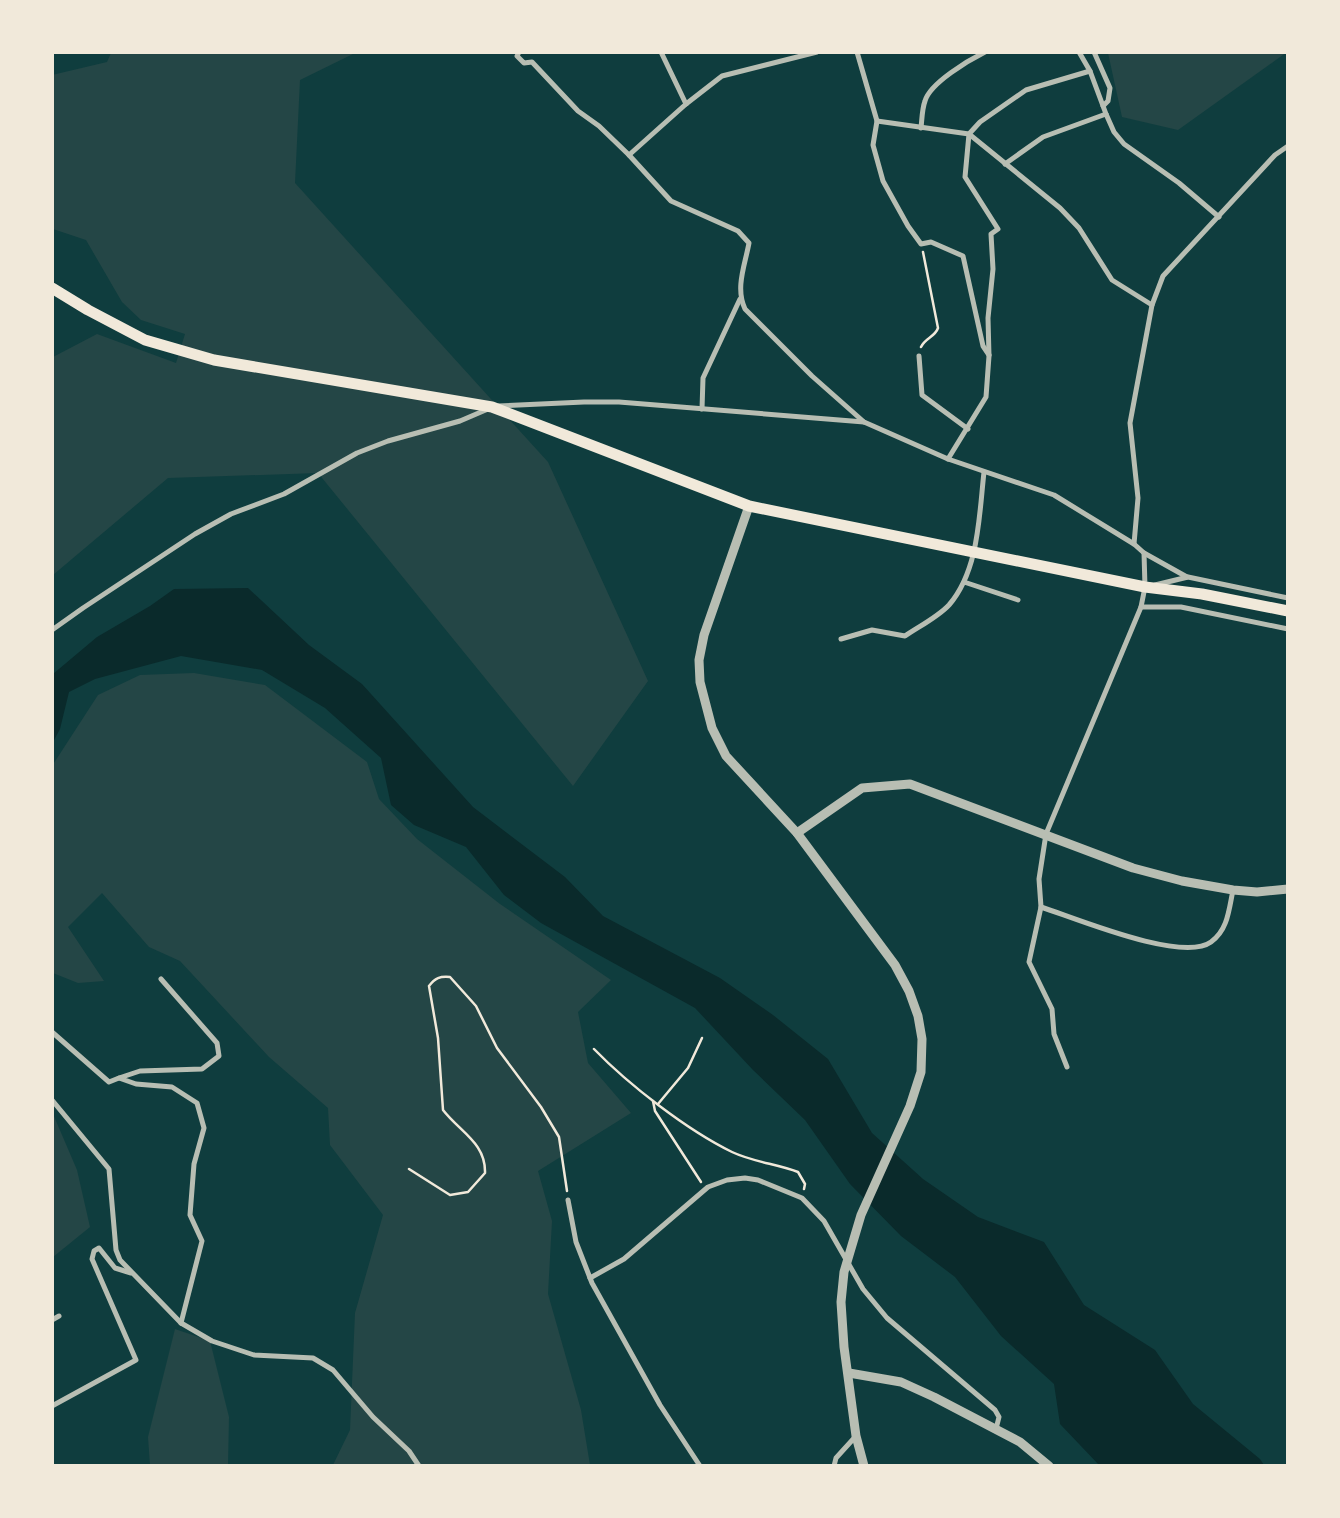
<svg xmlns="http://www.w3.org/2000/svg" width="1340" height="1518" font-family="'Asap Condensed',sans-serif">
  <style>
    .green { fill: #244646 }
    .water { fill: #0a2a2b }
    .lines { fill: none; stroke-linecap: round; stroke-linejoin: round }
    .path { stroke: #f1e9da; stroke-width: 2.5 }
    .minor { stroke: #b8beb3; stroke-width: 5 }
    .tertiary { stroke: #b8beb3; stroke-width: 9 }
    .primary { stroke: #f1e9da; stroke-width: 11 }
  </style>
  <rect width="100%" height="100%" fill="#0f3d3e"/>
  <g class="green">
    <path d="M1287,52L1178,130L1122,117L1108,53Z"/>
    <path d="M111,53H355L300,80L295,183L548,462L648,681L573,786L318,473L168,478L53,575V357L97,334L176,363L185,334L141,320L122,302L86,240L53,229L52,75L107,62Z"/>
    <path d="M194,673L265,685L367,762L379,799L417,839L500,904L611,980L578,1012L588,1063L631,1113L538,1171L552,1221L548,1294L581,1410L590,1465H333L350,1430L355,1313L383,1215L330,1145L328,1108L269,1057L180,961L149,947L102,893L68,927L104,981L78,983L53,973L52,766L98,695L140,675Z"/>
    <path d="M53,1114L77,1170L90,1227L53,1257Z"/>
    <path d="M175,1329L210,1341L229,1417L228,1465H150L148,1437Z"/>
  </g>
  <path class="water" d="M248,588L309,645L362,684L473,807L565,877L603,916L720,978L773,1015L828,1059L872,1133L923,1179L978,1217L1044,1242L1084,1305L1155,1350L1193,1404L1260,1459L1264,1465H1099L1060,1424L1054,1384L1001,1336L955,1277L901,1236L850,1184L805,1120L753,1070L695,1008L541,923L504,895L466,847L414,825L391,805L381,758L325,708L262,670L181,656L95,679L69,692L60,729L53,742V674L97,637L150,606L174,589Z"/>
  <g class="lines">
    <g class="path">
      <path d="M921,347C925,338 935,337 938,328L923,252"/>
      <path d="M594,1049C629,1085 687,1130 732,1152C753,1162 777,1164 798,1172L805,1184L804,1189"/>
      <path d="M653,1101L655,1111L701,1182"/>
      <path d="M658,1104L688,1068L702,1038"/>
      <path d="M409,1169L450,1195L468,1192L485,1173C486,1143 460,1132 443,1110L438,1038L429,986C435,978 440,976 450,977L476,1006L497,1048L541,1107L559,1137L567,1191"/>
    </g>
    <g class="minor">
      <path d="M519,52L517,56L524,63L532,62L578,111L599,126L629,155L671,201L738,231L749,243C745,265 735,288 745,309L812,376L864,422L948,459L1054,495L1134,544L1144,553L1145,587L1141,607L1046,834L1039,879L1041,907L1029,962L1052,1009L1054,1034L1067,1067"/>
      <path d="M661,52L686,104"/>
      <path d="M857,52L877,121L873,145L883,181L908,226L921,244L931,242L963,256L983,346L989,355"/>
      <path d="M1079,52L1090,71"/>
      <path d="M1094,52L1110,88L1108,101L1103,106"/>
      <path d="M877,121L969,134L1060,208L1079,228L1112,280L1152,305"/>
      <path d="M921,128C922,119 922,109 925,101C930,83 969,60 985,52"/>
      <path d="M629,155L686,104L722,76L817,52"/>
      <path d="M1005,164L1043,137L1106,114"/>
      <path d="M919,356L922,395L968,429"/>
      <path d="M498,406L584,402H619L864,422"/>
      <path d="M702,409L703,378L740,299"/>
      <path d="M948,459L986,397L989,356L988,318L993,269L991,234L998,229L965,177L969,134L980,122L1026,90L1090,71L1106,114L1114,132L1124,144L1179,183L1219,217"/>
      <path d="M1134,544L1138,498L1130,423L1152,305L1163,276L1275,155L1288,146"/>
      <path d="M1144,553L1187,577"/>
      <path d="M964,582L1018,600"/>
      <path d="M1155,585L1188,577L1288,598"/>
      <path d="M1141,607H1181L1288,629"/>
      <path d="M52,630L83,608L195,534L231,514L284,494L357,453L388,441L460,421L488,409"/>
      <path d="M841,639L872,630L905,636C918,627 938,617 949,605C979,570 979,516 984,472"/>
      <path d="M1041,907C1075,918 1182,963 1211,942C1228,930 1229,909 1233,890"/>
      <path d="M161,979L217,1043L219,1056L202,1069L140,1071L119,1078L136,1084L172,1087L197,1103L204,1128L194,1164L190,1215L202,1241L181,1323L212,1341L254,1355L313,1358L333,1370L373,1417L409,1451L419,1466"/>
      <path d="M52,1032L109,1082L119,1078"/>
      <path d="M52,1100L109,1169L116,1250L120,1260L181,1323"/>
      <path d="M568,1200L576,1242L592,1283L660,1405L700,1466"/>
      <path d="M590,1278L624,1259L708,1187L727,1180L745,1178L758,1180L802,1198L824,1221L863,1289L887,1318L995,1410L999,1417L996,1429"/>
      <path d="M52,1320L59,1316"/>
      <path d="M52,1406L136,1360L92,1259L94,1251L99,1248L115,1268L131,1273"/>
      <path d="M834,1466L836,1458L856,1436"/>
    </g>
    <g class="tertiary">
      <path d="M749,506L704,635L699,660L700,682L712,728L726,756L797,833L895,965L909,991L918,1016L922,1039L921,1072L910,1106L861,1215L844,1272L841,1302L844,1347L856,1436L864,1466"/>
      <path d="M797,833L862,788L910,784L1133,868L1182,881L1233,890L1257,892L1288,889"/>
      <path d="M849,1373L901,1382L934,1397L1020,1442L1049,1466"/>
    </g>
    <path class="primary" d="M52,288L88,310L145,340L214,360L492,407L749,506L1145,587L1202,594L1288,611"/>
  </g>
  <rect width="1340" height="1518" fill="none" stroke="#f1e9da" stroke-width="108"/>
</svg>
